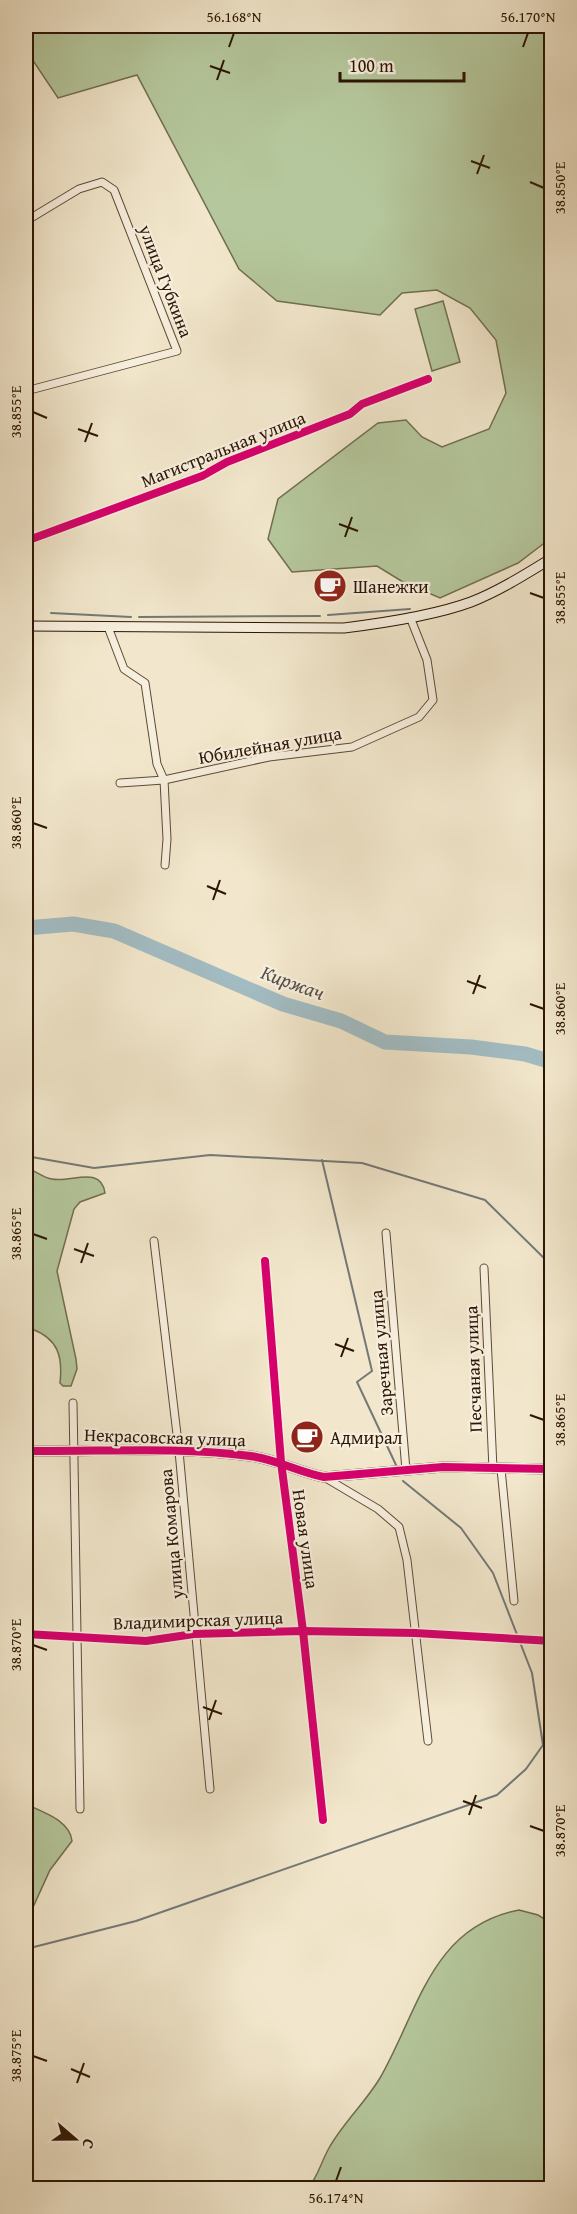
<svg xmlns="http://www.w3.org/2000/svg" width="577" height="2214" font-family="'Gentium Book Plus',serif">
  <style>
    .green { fill: #b5c79c; stroke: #706e50; stroke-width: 1.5 }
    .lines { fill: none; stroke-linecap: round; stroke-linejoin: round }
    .stream { stroke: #737977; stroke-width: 2 }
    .river { stroke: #a2bcc3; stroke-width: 15 }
    .street-casing { stroke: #5e4a36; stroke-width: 9 }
    .secondary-casing { stroke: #2c1504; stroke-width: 11 }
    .street { stroke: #f7efde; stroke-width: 7 }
    .secondary { stroke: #f7efde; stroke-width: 9 }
    .cycleway-casing { stroke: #f7efde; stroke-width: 11 }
    .cycleway { stroke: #d6006c; stroke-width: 8 }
    .ticks { fill: none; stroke: #2c1504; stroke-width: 2 }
    .labels { text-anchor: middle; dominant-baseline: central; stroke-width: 4.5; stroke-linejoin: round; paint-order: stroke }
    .street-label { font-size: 18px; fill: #2c1504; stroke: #f7efde }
    .poi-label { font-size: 18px; fill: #2c1504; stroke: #f7efde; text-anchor: start }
    .water-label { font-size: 20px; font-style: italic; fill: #554f47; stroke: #f7efde }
    .neatline { fill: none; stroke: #2c1504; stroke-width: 2 }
    .ticks-label { font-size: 15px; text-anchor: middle; fill: #2c1504 }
  </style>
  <rect width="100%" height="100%" fill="#f2e7cc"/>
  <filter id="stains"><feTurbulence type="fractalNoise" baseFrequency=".00333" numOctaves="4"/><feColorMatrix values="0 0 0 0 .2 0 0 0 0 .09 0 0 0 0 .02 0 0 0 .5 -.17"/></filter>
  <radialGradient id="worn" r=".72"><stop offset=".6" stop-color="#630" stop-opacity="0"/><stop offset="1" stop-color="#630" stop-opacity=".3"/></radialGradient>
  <g class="green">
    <path d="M26,26H551V538L518,563L440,598L403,582L377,566L292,572L268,539L278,499L378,423L406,420L422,437L442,447L489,429L506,393L496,340L470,308L437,290L402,293L380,315L277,301L239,269L137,75L58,98L26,50Z"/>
    <path d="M443,301L460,362L432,371L415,309Z"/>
    <path d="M26,1168C35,1170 43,1178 52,1179C71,1183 101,1165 105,1193L80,1202L74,1209L57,1271L76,1359L77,1369L71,1386H63L60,1383C63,1356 58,1339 32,1329Z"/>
    <path d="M26,1804C42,1812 70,1820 72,1841L50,1870L34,1905L26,1915Z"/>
    <path d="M519,1910L538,1915L551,1923V2188H308C318,2177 321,2162 329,2148C343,2123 365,2103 380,2078C419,2010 431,1927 519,1910Z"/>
  </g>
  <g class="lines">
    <g class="stream">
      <path d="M51,613L131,617"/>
      <path d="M328,615L410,609"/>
      <path d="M139,617L320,616"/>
      <path d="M26,1156L94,1168L210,1155L362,1163L485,1200L552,1266"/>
      <path d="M322,1160L372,1371L357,1382L396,1465"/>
      <path d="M403,1481L461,1528L493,1573L532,1673L543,1745L552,1763"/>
      <path d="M26,1949L136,1921L497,1795L526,1769L543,1745"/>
    </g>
    <path class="river" d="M26,928L73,924L114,931L283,1004L341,1021L385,1042L471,1047L525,1054L552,1062"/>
    <defs>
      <g id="street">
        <path d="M26,51L29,49"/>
        <path d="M26,221L79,189L102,182L114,190L177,351L26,391"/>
        <path d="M26,541L202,476L227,462L350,414L362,404L428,379"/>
        <path d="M108,627L124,669L145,683L157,764L164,780L167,839L165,865"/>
        <path d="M120,783L164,780L269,757L352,747L419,717L433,700L427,660L410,617"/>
        <path d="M386,1233L406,1470"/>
        <path d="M154,1241L179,1451L210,1789"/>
        <path d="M265,1261L281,1462L303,1631L323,1820"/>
        <path d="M484,1268L493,1469"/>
        <path d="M73,1403L80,1809"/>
        <path d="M501,1469L514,1601"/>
        <path d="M324,1477L378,1509L399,1527L407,1560L428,1741"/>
        <path d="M26,1634L146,1641L194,1634L303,1631L415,1633L552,1641"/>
      </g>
      <g id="secondary">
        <path d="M26,626L344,628C384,623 433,616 471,602C499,591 526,574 552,558"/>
        <path d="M26,1451C100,1452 176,1446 250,1456C276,1459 298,1472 324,1477L443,1467L552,1469"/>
      </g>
    </defs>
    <use href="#street" class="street-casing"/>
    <use href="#secondary" class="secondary-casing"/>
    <use href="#street" class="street"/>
    <use href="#secondary" class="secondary"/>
    <defs>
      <g id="cycleway">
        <path d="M26,541L202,476L227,462L350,414L362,404L428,379"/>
        <path d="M265,1261L281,1462L303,1631L323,1820"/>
        <path d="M26,1451C100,1452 176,1446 250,1456C276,1459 298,1472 324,1477L443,1467L552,1469"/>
        <path d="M26,1634L146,1641L194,1634L303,1631L415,1633L552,1641"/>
      </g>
    </defs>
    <use href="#cycleway" class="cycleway-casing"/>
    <use href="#cycleway" class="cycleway"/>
  </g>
  <path class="ticks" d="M229,47L234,33M523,47L528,33M210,66L230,73M217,80L224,60M471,161L490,168M477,174L484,155M530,182L544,188M33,412L47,418M78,429L98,436M85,442L92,423M339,524L358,531M345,537L352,517M530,593L544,598M33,823L47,828M207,886L226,894M213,900L220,880M467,981L486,988M473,994L480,975M530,1004L544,1009M33,1234L47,1239M74,1249L94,1256M81,1263L88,1243M335,1344L354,1351M341,1357L348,1338M530,1415L544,1420M33,1645L47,1650M203,1707L222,1714M209,1720L216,1700M463,1801L482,1808M469,1815L476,1795M530,1826L544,1831M33,2056L47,2061M71,2069L90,2077M77,2083L84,2063M336,2181L341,2167"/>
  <defs>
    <symbol id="cafe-disc" viewBox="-11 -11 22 22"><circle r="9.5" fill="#8f2418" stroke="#f7efde"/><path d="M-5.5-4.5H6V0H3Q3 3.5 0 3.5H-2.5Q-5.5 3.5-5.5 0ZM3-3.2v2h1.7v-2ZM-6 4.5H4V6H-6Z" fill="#fff"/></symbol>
  </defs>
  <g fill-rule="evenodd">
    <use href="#cafe-disc" x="311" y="567" width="38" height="38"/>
    <use href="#cafe-disc" x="288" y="1418" width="38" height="38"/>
  </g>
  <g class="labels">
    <g class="street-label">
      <text transform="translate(166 281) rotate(69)">улица Губкина</text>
      <text transform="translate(223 449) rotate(-22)">Магистральная улица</text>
      <text transform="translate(270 745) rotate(-10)">Юбилейная улица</text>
      <text transform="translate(381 1353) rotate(-95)">Заречная улица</text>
      <text transform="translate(473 1369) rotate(-92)">Песчаная улица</text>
      <text transform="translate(165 1437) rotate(2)">Некрасовская улица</text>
      <text transform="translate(171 1534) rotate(-95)">улица Комарова</text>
      <text transform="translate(306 1539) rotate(82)">Новая улица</text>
      <text transform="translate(198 1620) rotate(-2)">Владимирская улица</text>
    </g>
    <g class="poi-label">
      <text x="353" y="586">Шанежки</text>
      <text x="330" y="1437">Адмирал</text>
    </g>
    <g class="water-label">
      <text transform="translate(293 982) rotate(20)">Киржач</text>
    </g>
  </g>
  <rect width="577" height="2214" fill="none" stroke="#f2e7cc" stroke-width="66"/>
  <g transform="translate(75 2139) rotate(110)" stroke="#f7efde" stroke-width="4.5" paint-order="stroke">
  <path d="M0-4.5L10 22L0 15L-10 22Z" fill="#2c1504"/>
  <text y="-9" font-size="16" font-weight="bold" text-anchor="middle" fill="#2c1504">С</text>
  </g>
  <path d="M340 72v9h124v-9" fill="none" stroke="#2c1504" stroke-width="3"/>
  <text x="349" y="72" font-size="18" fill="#2c1504" stroke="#f7efde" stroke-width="4.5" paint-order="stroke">100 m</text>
  <rect x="33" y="33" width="511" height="2148" class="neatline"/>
  <g class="ticks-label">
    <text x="234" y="22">56.168°N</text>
    <text x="528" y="22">56.170°N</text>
    <text transform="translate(560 188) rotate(-90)" y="5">38.850°E</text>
    <text transform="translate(16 412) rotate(-90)" y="5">38.855°E</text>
    <text transform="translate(560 598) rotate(-90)" y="5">38.855°E</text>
    <text transform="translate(16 823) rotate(-90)" y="5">38.860°E</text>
    <text transform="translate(560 1009) rotate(-90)" y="5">38.860°E</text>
    <text transform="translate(16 1234) rotate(-90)" y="5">38.865°E</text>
    <text transform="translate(560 1420) rotate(-90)" y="5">38.865°E</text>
    <text transform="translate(16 1645) rotate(-90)" y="5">38.870°E</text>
    <text transform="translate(560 1831) rotate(-90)" y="5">38.870°E</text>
    <text transform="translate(16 2056) rotate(-90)" y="5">38.875°E</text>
    <text x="336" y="2203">56.174°N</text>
  </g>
  <rect width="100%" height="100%" filter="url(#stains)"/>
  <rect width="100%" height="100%" fill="url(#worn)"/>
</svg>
